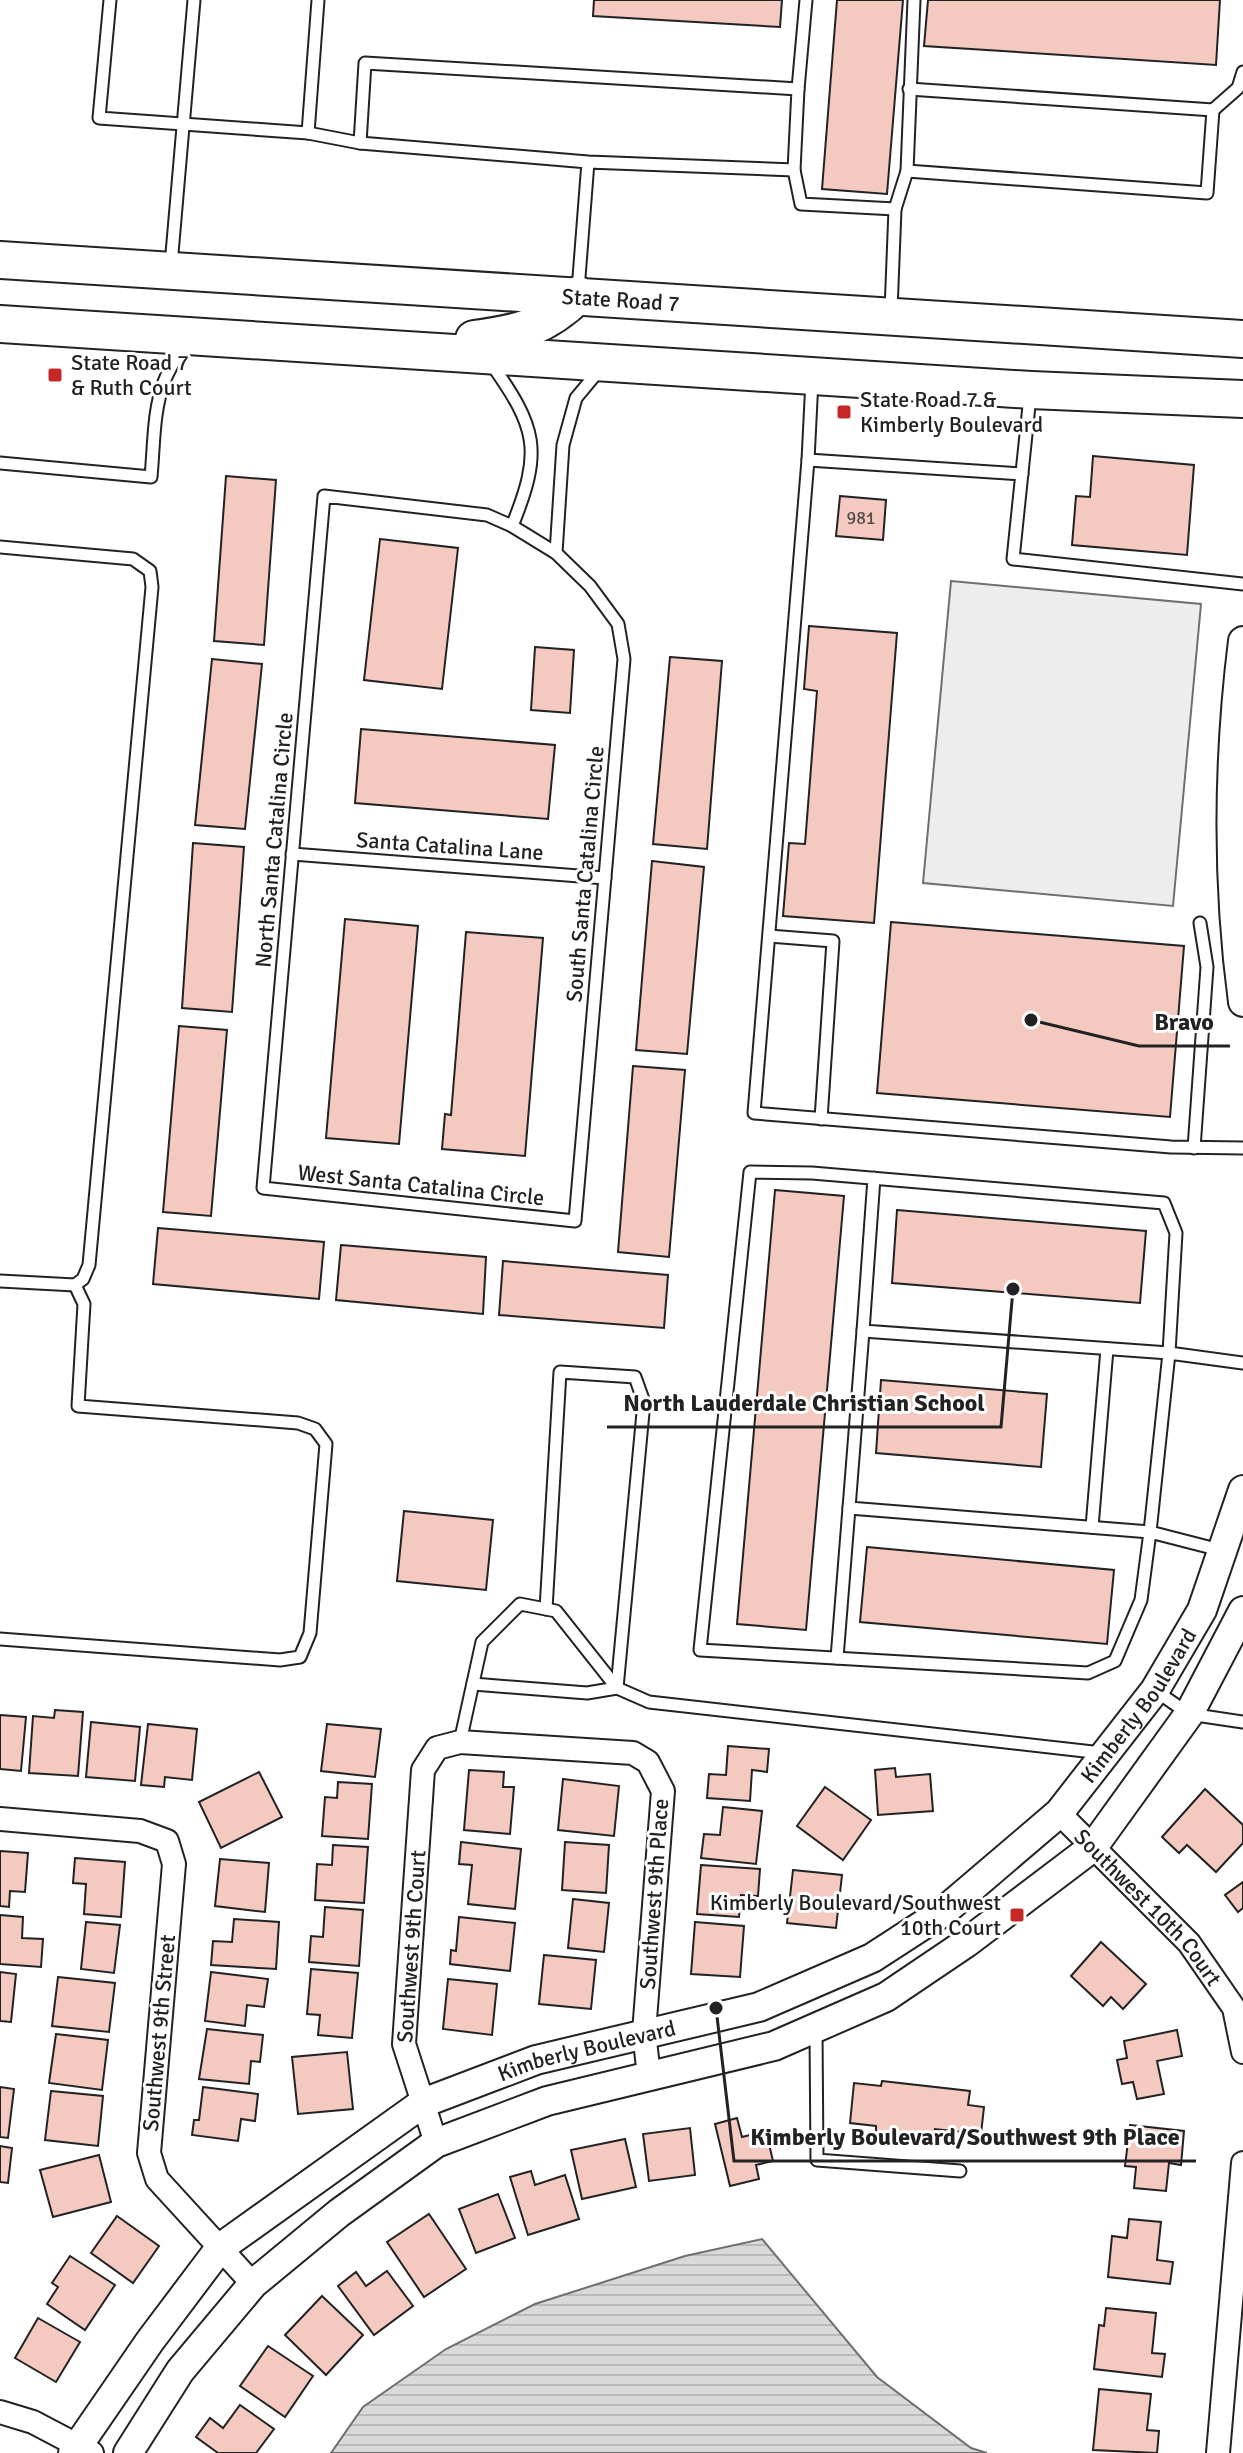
<svg xmlns="http://www.w3.org/2000/svg" width="1243" height="2453" font-family="Signika,sans-serif">
  <style>
    .parking { fill: #ededed; stroke: #6f6f6f; stroke-width: 2 }
    .water { fill: url(#water-rules); stroke: #6f6f6f; stroke-width: 2 }
    .building { fill: #f3c9c0; stroke: #222; stroke-width: 2 }
    .lines { fill: none; stroke-linecap: round; stroke-linejoin: round }
    .service-casing { stroke: #222; stroke-width: 15 }
    .minor-casing { stroke: #222; stroke-width: 26 }
    .tertiary-casing { stroke: #222; stroke-width: 32 }
    .primary-casing { stroke: #222; stroke-width: 40 }
    .service { stroke: #fff; stroke-width: 11 }
    .minor { stroke: #fff; stroke-width: 22 }
    .tertiary { stroke: #fff; stroke-width: 28 }
    .primary { stroke: #fff; stroke-width: 36 }
    .poi-dot { fill: #c62828; stroke: #fff; stroke-width: 3 }
    .labels { text-anchor: middle; dominant-baseline: central; stroke-width: 6; stroke-linejoin: round; paint-order: stroke }
    .number-label { font-size: 18px; fill: #564c4a }
    .street-label { font-size: 22px; fill: #222; stroke: #fff }
    .poi-label { font-size: 22px; fill: #222; stroke: #fff; text-anchor: start }
    .leader { fill: none; stroke: #222; stroke-width: 3 }
    .callout-dot { fill: #222; stroke: #fff; stroke-width: 3 }
    .callout-label { font-size: 24px; text-anchor: middle; font-weight: bold; fill: #222; stroke: #fff; stroke-width: 6; stroke-linejoin: round; paint-order: stroke }
  </style>
  <defs>
    <pattern id="water-rules" width="6" height="5" patternUnits="userSpaceOnUse" patternTransform="scale(2)"><rect width="6" height="5" fill="#d9d9d9"/><path d="M0 2.5h6" fill="none" stroke="#bababa"/></pattern>
  </defs>
  <rect width="100%" height="100%" fill="#fff"/>
  <path class="parking" d="M951,581L1201,604L1173,906L923,883Z"/>
  <path class="water" d="M762,2239L877,2377L971,2448L987,2453H331L363,2407L446,2349L535,2304L685,2256Z"/>
  <g class="building">
    <path d="M594,0H782L780,27L593,16Z"/>
    <path d="M837,0H903L887,194L822,189Z"/>
    <path d="M928,0H1220L1216,65L924,46Z"/>
    <path d="M1093,456L1194,465L1187,555L1072,545L1076,496L1090,497Z"/>
    <path d="M226,476L276,480L264,645L214,641Z"/>
    <path d="M840,496L886,500L883,540L836,536Z"/>
    <path d="M380,539L458,548L442,689L364,680Z"/>
    <path d="M809,626L897,633L874,923L783,916L789,843L805,844L817,691L804,689Z"/>
    <path d="M535,647L574,650L570,713L531,710Z"/>
    <path d="M670,657L722,661L707,849L653,844Z"/>
    <path d="M212,659L262,664L245,829L195,825Z"/>
    <path d="M361,729L555,745L548,819L355,803Z"/>
    <path d="M193,843L244,847L232,1012L182,1008Z"/>
    <path d="M652,861L704,867L687,1054L636,1050Z"/>
    <path d="M345,919L418,926L399,1144L326,1138Z"/>
    <path d="M891,922L1184,946L1170,1117L877,1093Z"/>
    <path d="M466,932L543,938L525,1156L442,1149L445,1114L451,1115Z"/>
    <path d="M179,1026L227,1030L211,1216L163,1212Z"/>
    <path d="M633,1066L685,1070L669,1257L618,1252Z"/>
    <path d="M775,1190L844,1196L806,1630L737,1624Z"/>
    <path d="M897,1210L1146,1231L1140,1303L892,1283Z"/>
    <path d="M158,1228L324,1242L319,1299L153,1284Z"/>
    <path d="M341,1245L486,1257L483,1314L336,1300Z"/>
    <path d="M503,1261L668,1275L664,1328L499,1315Z"/>
    <path d="M881,1380L1047,1394L1041,1467L876,1453Z"/>
    <path d="M404,1511L493,1520L486,1590L397,1581Z"/>
    <path d="M867,1547L1114,1570L1107,1644L860,1622Z"/>
    <path d="M55,1710L83,1712L78,1776L29,1773L33,1716L54,1718Z"/>
    <path d="M0,1715L26,1717L21,1771L0,1769Z"/>
    <path d="M91,1722L140,1727L135,1781L86,1777Z"/>
    <path d="M148,1724L197,1729L192,1780L165,1777L164,1787L141,1785Z"/>
    <path d="M327,1724L381,1729L375,1777L321,1771Z"/>
    <path d="M728,1746L769,1749L767,1772L752,1770L750,1801L707,1798L709,1774L726,1775Z"/>
    <path d="M895,1768L896,1777L930,1774L933,1811L878,1815L875,1770Z"/>
    <path d="M469,1770L504,1772L503,1787H514L510,1834L464,1830Z"/>
    <path d="M259,1772L282,1817L221,1848L199,1802Z"/>
    <path d="M563,1779L619,1786L614,1836L558,1830Z"/>
    <path d="M338,1782L372,1784L368,1839L322,1836L325,1797L337,1798Z"/>
    <path d="M825,1787L871,1820L843,1860L797,1826Z"/>
    <path d="M1205,1789L1243,1825V1843L1216,1872L1187,1845L1179,1853L1162,1837Z"/>
    <path d="M723,1807L762,1811L756,1864L701,1858L704,1834L720,1835Z"/>
    <path d="M461,1842L521,1849L515,1909L468,1904L472,1865L459,1864Z"/>
    <path d="M565,1842L609,1845L606,1893L562,1890Z"/>
    <path d="M333,1845L368,1847L364,1903L315,1900L317,1864L332,1865Z"/>
    <path d="M0,1851L28,1853L25,1892L10,1891L9,1907L0,1906Z"/>
    <path d="M75,1858L125,1862L121,1917L84,1914L86,1884L73,1883Z"/>
    <path d="M220,1859L269,1863L265,1912L215,1906Z"/>
    <path d="M701,1865L760,1869L758,1896L741,1895L739,1917L697,1914Z"/>
    <path d="M793,1870L842,1875L836,1928L787,1923Z"/>
    <path d="M1243,1882V1908L1238,1912L1225,1895Z"/>
    <path d="M573,1899L609,1903L604,1952L568,1948Z"/>
    <path d="M325,1907L363,1910L359,1966L309,1962L311,1936L323,1937Z"/>
    <path d="M0,1915L23,1917L22,1938L43,1939L41,1967L0,1964Z"/>
    <path d="M459,1917L515,1923L510,1971L450,1964L451,1950L456,1951Z"/>
    <path d="M234,1919L279,1922L276,1969L211,1965L213,1941L232,1942Z"/>
    <path d="M86,1922L120,1925L114,1973L81,1969Z"/>
    <path d="M695,1922L744,1926L740,1977L691,1974Z"/>
    <path d="M1101,1942L1146,1984L1123,2009L1111,1997L1103,2006L1071,1976Z"/>
    <path d="M544,1955L596,1960L591,2009L539,2004Z"/>
    <path d="M311,1969L358,1973L352,2038L318,2035L320,2015L307,2014Z"/>
    <path d="M0,1972L16,1974L11,2022L0,2021Z"/>
    <path d="M211,1972L268,1979L264,2007L247,2005L245,2026L205,2021Z"/>
    <path d="M58,1977L115,1983L109,2032L52,2026Z"/>
    <path d="M448,1979L497,1984L492,2035L443,2029Z"/>
    <path d="M207,2029L263,2035L260,2062L251,2061L249,2084L199,2079Z"/>
    <path d="M1177,2030L1182,2056L1157,2061L1164,2094L1137,2099L1133,2082L1122,2084L1117,2060L1127,2058L1124,2041Z"/>
    <path d="M56,2034L108,2040L102,2090L49,2083Z"/>
    <path d="M347,2052L353,2109L298,2114L292,2057Z"/>
    <path d="M882,2081L970,2091L968,2105L984,2107L981,2134L935,2129L934,2144L876,2137V2126L850,2123L854,2083L881,2086Z"/>
    <path d="M0,2087L14,2089L8,2138L0,2137Z"/>
    <path d="M203,2087L258,2094L255,2121L241,2119L238,2141L192,2135L194,2120H199Z"/>
    <path d="M51,2091L103,2096L98,2146L45,2140Z"/>
    <path d="M737,2118L742,2137L766,2131L773,2161L756,2165L759,2179L730,2186L715,2124Z"/>
    <path d="M1130,2125L1184,2131L1181,2165L1169,2163L1166,2191L1134,2188L1136,2167L1125,2166Z"/>
    <path d="M690,2128L695,2175L649,2181L643,2134Z"/>
    <path d="M625,2139L636,2187L582,2199L571,2150Z"/>
    <path d="M0,2146L12,2148L8,2183L0,2182Z"/>
    <path d="M99,2155L111,2202L53,2217L40,2170Z"/>
    <path d="M531,2171L535,2185L565,2175L579,2219L528,2235L510,2177Z"/>
    <path d="M498,2194L515,2238L476,2253L459,2209Z"/>
    <path d="M429,2214L466,2269L424,2297L387,2242Z"/>
    <path d="M117,2216L159,2246L133,2283L91,2253Z"/>
    <path d="M1129,2219L1161,2222L1157,2260L1173,2262L1170,2284L1108,2277L1112,2236L1127,2238Z"/>
    <path d="M70,2256L115,2285L85,2330L47,2304L58,2287L52,2283Z"/>
    <path d="M387,2271L413,2306L374,2335L338,2286L356,2272L366,2286Z"/>
    <path d="M322,2296L363,2335L326,2375L285,2335Z"/>
    <path d="M1106,2308L1156,2313L1152,2353L1165,2354L1162,2377L1094,2369L1099,2325L1104,2326Z"/>
    <path d="M38,2318L80,2342L56,2382L15,2358Z"/>
    <path d="M268,2346L313,2376L285,2417L240,2386Z"/>
    <path d="M1099,2389L1151,2394L1147,2430L1159,2431L1157,2453L1093,2450Z"/>
    <path d="M240,2405L274,2429L256,2453H218L196,2437L210,2418L223,2428Z"/>
  </g>
  <g class="lines">
    <defs>
      <g id="service">
        <path d="M110,0L99,118L308,133L318,0"/>
        <path d="M798,89L806,0"/>
        <path d="M1213,110L1238,88L1243,72"/>
        <path d="M308,133L360,143"/>
        <path d="M794,170L801,204L895,209L891,311"/>
        <path d="M907,171L1207,193L1213,110L909,89"/>
        <path d="M895,209L907,171L914,0"/>
        <path d="M171,265L194,0"/>
        <path d="M578,290L588,162L794,170L798,89L365,63L360,143L588,162"/>
        <path d="M490,362C537,428 543,450 512,526"/>
        <path d="M1030,396L1013,559L1243,584"/>
        <path d="M808,460L812,380"/>
        <path d="M0,463L151,477C154,446 153,411 164,382C170,365 177,363 179,342"/>
        <path d="M1022,474L808,460L754,1113L1171,1147L1243,1148"/>
        <path d="M324,496L487,515L512,526L556,553L590,586L618,624L624,659L575,1221L263,1188Z"/>
        <path d="M0,547L133,559L150,571L152,587L89,1265L83,1279L75,1285L0,1281"/>
        <path d="M556,553L563,445L576,398L601,368"/>
        <path d="M292,854L605,878"/>
        <path d="M769,936L833,941L821,1119"/>
        <path d="M1194,1148L1207,967L1200,923"/>
        <path d="M874,1178L863,1331L1169,1353L1176,1233L1164,1203L812,1173L750,1172L700,1650L1088,1673L1115,1661L1141,1600L1150,1532L1220,1550"/>
        <path d="M863,1331L849,1508L1150,1532L1169,1353L1243,1363"/>
        <path d="M1092,1527L1107,1349"/>
        <path d="M546,1609L560,1372L635,1377L644,1402L617,1688"/>
        <path d="M0,1639L280,1660L300,1657L310,1633L326,1444L315,1429L298,1423L78,1406L84,1304L75,1285"/>
        <path d="M837,1658L849,1508"/>
        <path d="M473,1684L587,1693L617,1688"/>
        <path d="M1156,1691L1189,1714L1243,1722"/>
        <path d="M460,1742L482,1642L520,1604L556,1611L617,1688L649,1702L1102,1753"/>
        <path d="M816,2031L817,2160L960,2171"/>
      </g>
      <g id="minor">
        <path id="s1" d="M1059,1813L1189,1943L1234,2008L1243,2052"/>
        <path d="M0,1819L140,1831L167,1841L174,1864L149,2153L157,2179L253,2284"/>
        <path id="s2" d="M436,2143L404,2044L423,1770L437,1748L460,1742L633,1753L648,1762L663,1791L644,2032L649,2076"/>
        <path d="M0,2412L33,2422L92,2453"/>
        <path d="M1218,2453L1243,2163"/>
      </g>
      <g id="tertiary">
        <path d="M1243,641C1228,762 1227,881 1243,1002"/>
        <path id="s3" d="M73,2453L150,2341L220,2248L423,2103L536,2060L759,2007L872,1958L943,1912L1059,1813L1155,1690L1202,1610L1243,1490"/>
        <path d="M128,2453L180,2371L253,2284L339,2213L436,2143L547,2101L774,2046L886,1997L966,1943L1093,1847L1189,1714L1243,1611"/>
      </g>
      <g id="primary">
        <path id="s4" d="M0,260L1243,339"/>
        <path d="M0,324L1031,390L1243,399"/>
        <path d="M474,339C519,333 544,328 578,295"/>
      </g>
    </defs>
    <use href="#service" class="service-casing"/>
    <use href="#minor" class="minor-casing"/>
    <use href="#tertiary" class="tertiary-casing"/>
    <use href="#primary" class="primary-casing"/>
    <use href="#service" class="service"/>
    <use href="#minor" class="minor"/>
    <use href="#tertiary" class="tertiary"/>
    <use href="#primary" class="primary"/>
  </g>
  <g class="poi-dot">
    <rect x="47" y="367" width="16" height="16" rx="4"/>
    <rect x="836" y="404" width="16" height="16" rx="4"/>
    <rect x="1009" y="1907" width="16" height="16" rx="4"/>
  </g>
  <g class="labels">
    <g class="number-label">
      <text x="861" y="518">981</text>
    </g>
    <g class="street-label">
      <text stroke="none"><textPath href="#s4" startOffset="622">State Road 7</textPath></text>
      <text transform="translate(274 840) rotate(-85)">North Santa Catalina Circle</text>
      <text transform="translate(450 846) rotate(4)">Santa Catalina Lane</text>
      <text transform="translate(585 874) rotate(-85)">South Santa Catalina Circle</text>
      <text transform="translate(421 1185) rotate(6)">West Santa Catalina Circle</text>
      <text stroke="none"><textPath href="#s3" startOffset="1346">Kimberly Boulevard</textPath></text>
      <text transform="translate(654 1894) rotate(-86)">Southwest 9th Place</text>
      <text stroke="none"><textPath href="#s1" startOffset="130">Southwest 10th Court</textPath></text>
      <text stroke="none"><textPath href="#s2" startOffset="202">Southwest 9th Court</textPath></text>
      <text transform="translate(159 2033) rotate(-85)">Southwest 9th Street</text>
      <text stroke="none"><textPath href="#s3" startOffset="674">Kimberly Boulevard</textPath></text>
    </g>
    <g class="poi-label">
      <text x="71" y="362">State Road 7<tspan x="71" dy="25">&amp; Ruth Court</tspan></text>
      <text x="860" y="399">State Road 7 &amp;<tspan x="860" dy="25">Kimberly Boulevard</tspan></text>
      <text x="1001" y="1902" text-anchor="end">Kimberly Boulevard/Southwest<tspan x="1001" dy="25">10th Court</tspan></text>
    </g>
  </g>
  <path class="leader" d="M1031 1020L1139 1046H1230M1013 1289L1001 1427H607M716 2008L734 2161H1196"/>
  <g class="callout-dot">
    <circle cx="1031" cy="1020" r="8"/>
    <circle cx="1013" cy="1289" r="8"/>
    <circle cx="716" cy="2008" r="8"/>
  </g>
  <g class="callout-label">
    <text x="1184" y="1030">Bravo</text>
    <text x="804" y="1411">North Lauderdale Christian School</text>
    <text x="965" y="2145">Kimberly Boulevard/Southwest 9th Place</text>
  </g>
</svg>
